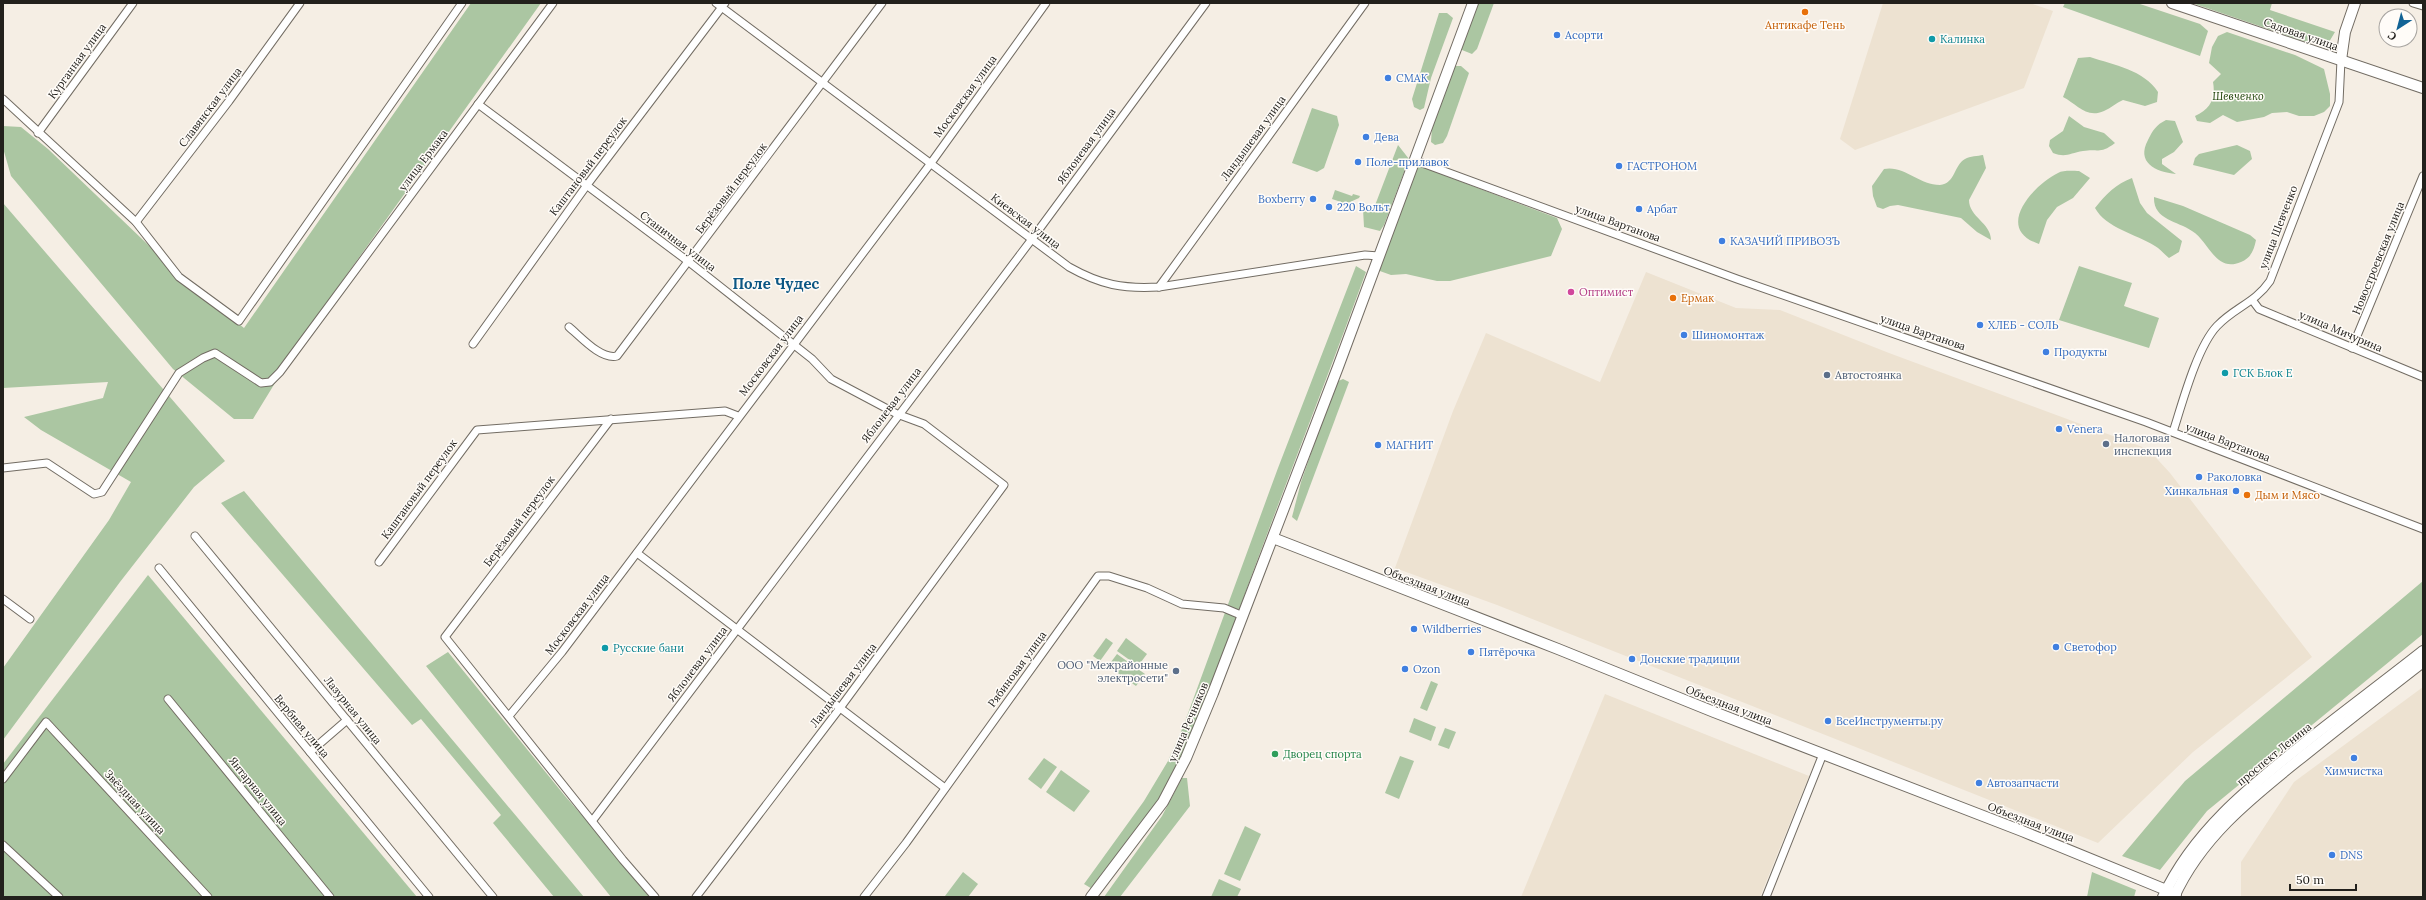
<svg xmlns="http://www.w3.org/2000/svg" width="2426" height="900" font-family="Lora,serif">
  <style>
    .built { fill: #ede2d1 }
    .green { fill: #abc6a2 }
    .lines { fill: none; stroke-linecap: round; stroke-linejoin: round }
    .street-casing { stroke: #726c63; stroke-width: 9 }
    .secondary-casing { stroke: #726c63; stroke-width: 12 }
    .street { stroke: #fff; stroke-width: 7 }
    .secondary { stroke: #fff; stroke-width: 10 }
    .food-dot { fill: #e8710a; stroke: #fffcf8; stroke-width: 1.5 }
    .shop-dot { fill: #3f7fe0; stroke: #fffcf8; stroke-width: 1.5 }
    .culture-dot { fill: #0f9aa8; stroke: #fffcf8; stroke-width: 1.5 }
    .hotel-dot { fill: #d1479c; stroke: #fffcf8; stroke-width: 1.5 }
    .service-dot { fill: #5c6f8a; stroke: #fffcf8; stroke-width: 1.5 }
    .leisure-dot { fill: #2e9e5b; stroke: #fffcf8; stroke-width: 1.5 }
    .labels { text-anchor: middle; dominant-baseline: central; stroke-width: 3; stroke-linejoin: round; paint-order: stroke }
    .food-label { font-size: 11px; fill: #c56008; stroke: #fffcf8; text-anchor: start }
    .street-label { font-size: 11px; fill: #22201c; stroke: #fffcf8 }
    .shop-label { font-size: 11px; fill: #366cbe; stroke: #fffcf8; text-anchor: start }
    .culture-label { font-size: 11px; fill: #0d838f; stroke: #fffcf8; text-anchor: start }
    .park-label { font-size: 11px; font-style: italic; fill: #1b4105; stroke: #fffcf8 }
    .hotel-label { font-size: 11px; fill: #b23c85; stroke: #fffcf8; text-anchor: start }
    .service-label { font-size: 11px; fill: #4e5e75; stroke: #fffcf8; text-anchor: start }
    .leisure-label { font-size: 11px; fill: #27864d; stroke: #fffcf8; text-anchor: start }
    .district-label { font-size: 15px; font-weight: bold; fill: #0c5784; stroke: #fffcf8 }
  </style>
  <rect width="100%" height="100%" fill="#f5eee4"/>
  <g class="built">
    <path d="M1883,3H2030L2053,11L2024,88L1855,150L1840,139Z"/>
    <path d="M1646,272L1736,308L1780,310L1889,353L2148,449L2170,473L2312,657L2193,752L2098,843L1497,605L1395,568L1453,411L1486,333L1600,382Z"/>
    <path d="M2423,687V897H2241V862L2294,782Z"/>
    <path d="M1605,694L1809,776L1760,897H1521Z"/>
  </g>
  <g class="green">
    <path d="M471,3H541L310,326L253,419H234L173,369L11,176L3,148V126L21,127L48,149L188,283L244,328Z"/>
    <path d="M1477,3H1494L1477,49L1472,54L1462,50V46Z"/>
    <path d="M2065,3H2137L2200,24L2208,31L2200,56L2063,7Z"/>
    <path d="M2192,3H2272L2270,10L2335,32L2329,42L2320,44L2303,41Z"/>
    <path d="M1439,13H1447L1453,18L1431,78L1424,108L1420,110L1414,107L1412,99Z"/>
    <path d="M2227,32L2295,55L2324,69L2330,94V106L2324,112L2314,116H2299L2287,112L2272,113L2264,117L2237,122L2223,115L2210,123L2197,121L2195,116C2210,109 2216,99 2213,82L2221,74L2209,63L2212,47L2218,36Z"/>
    <path d="M2090,57C2114,65 2144,70 2158,92L2157,102L2145,106L2123,100C2116,103 2111,108 2104,111C2086,119 2077,104 2063,97L2078,58Z"/>
    <path d="M1455,66H1461L1469,73L1447,136L1443,143L1435,145L1431,142L1432,127Z"/>
    <path d="M1312,108L1337,116L1339,125L1324,168L1317,172L1292,163Z"/>
    <path d="M2069,116L2084,127L2104,133L2115,143C2099,155 2099,148 2083,151C2070,153 2066,158 2053,153L2049,146L2050,140L2063,131Z"/>
    <path d="M2166,120L2175,121L2183,142L2174,152L2162,159V164L2176,174C2155,172 2136,162 2148,140C2153,130 2156,125 2166,120Z"/>
    <path d="M1398,145L1409,159L1384,225L1380,231L1364,227L1363,209L1374,208Z"/>
    <path d="M2237,145L2250,151L2252,159L2234,175L2193,165L2195,158L2199,154Z"/>
    <path d="M1983,155L1986,168L1969,200C1969,217 1991,223 1991,240L1977,232L1961,218L1898,205L1890,206L1883,209L1877,207L1873,196L1872,186L1884,169C1904,165 1919,185 1940,185C1955,184 1954,165 1965,159C1970,156 1978,156 1983,155Z"/>
    <path d="M1417,165L1557,218L1562,229L1551,256L1450,281H1437L1406,274L1391,275L1377,270Z"/>
    <path d="M2079,171L2090,178L2073,198L2057,207L2047,220L2039,244C1994,229 2032,186 2058,173C2063,170 2073,171 2079,171Z"/>
    <path d="M2132,178L2140,203L2147,213L2182,241L2179,252L2169,258C2164,254 2160,249 2155,246C2136,234 2106,228 2095,208C2106,194 2116,184 2132,178Z"/>
    <path d="M1335,190L1352,196L1353,194L1360,196L1359,198L1339,207L1341,202L1332,199Z"/>
    <path d="M2154,197L2183,206L2250,235L2256,240C2254,250 2251,258 2241,262C2215,273 2209,241 2192,231C2177,221 2153,220 2154,197Z"/>
    <path d="M3,203L225,461L194,487L120,582L3,740V668L109,520L131,482L41,430L24,417L103,398L108,382L3,388Z"/>
    <path d="M1356,266L1366,272C1332,366 1295,459 1260,553C1232,626 1210,702 1175,772C1153,815 1123,852 1094,890L1084,884L1144,801L1168,761L1183,727L1278,468Z"/>
    <path d="M2079,266L2132,283L2124,306L2159,318L2149,348L2059,320Z"/>
    <path d="M1343,379L1349,382L1297,521L1292,517L1301,482L1336,382Z"/>
    <path d="M244,491L584,897H554L493,823L501,815L421,719L412,725L221,503Z"/>
    <path d="M148,575L417,897H3V764Z"/>
    <path d="M2423,581V634L2207,811L2160,870L2122,856L2185,781Z"/>
    <path d="M1106,638L1113,643L1100,661L1093,656Z"/>
    <path d="M1126,638L1147,654L1138,666L1117,651Z"/>
    <path d="M448,652L565,796L654,897H611L426,666Z"/>
    <path d="M1117,654L1145,674L1136,686L1108,666Z"/>
    <path d="M1431,681L1438,684L1427,711L1420,708Z"/>
    <path d="M1414,718L1436,727L1431,741L1409,732Z"/>
    <path d="M1445,728L1456,732L1449,749L1438,745Z"/>
    <path d="M1400,756L1414,761L1399,799L1385,793Z"/>
    <path d="M1044,758L1057,767L1041,789L1028,779Z"/>
    <path d="M1061,770L1090,791L1074,812L1046,792Z"/>
    <path d="M1182,778H1187L1190,806L1120,897H1104L1162,816Z"/>
    <path d="M1245,826L1261,834L1240,881L1224,874Z"/>
    <path d="M963,872L978,884L968,897H947L945,896Z"/>
    <path d="M2092,872L2136,890L2134,897H2087Z"/>
    <path d="M1219,879L1241,889L1237,897H1211Z"/>
  </g>
  <g class="lines">
    <defs>
      <g id="street">
        <path d="M716,3L1069,267C1101,285 1123,289 1159,287L1365,255L1379,256"/>
        <path d="M2413,3L2423,6"/>
        <path d="M3,99L136,222L179,277L239,321L462,3"/>
        <path d="M478,104L689,262L812,359L831,379L897,414L924,424L1004,485L840,708L696,897"/>
        <path d="M38,133L133,3"/>
        <path d="M1414,160L1737,279L2146,422L2423,529"/>
        <path d="M136,222L229,101L300,3"/>
        <path d="M1159,287L1365,3"/>
        <path d="M2253,301L2259,309L2423,377"/>
        <path d="M569,327C581,337 601,360 617,356L882,3"/>
        <path d="M473,344L587,185L725,3"/>
        <path d="M2352,348L2423,176"/>
        <path d="M611,419L445,637L623,860L655,897"/>
        <path d="M2173,432C2182,404 2197,347 2217,326C2235,307 2255,303 2270,281L2339,102L2341,60"/>
        <path d="M3,468L47,463L94,494L102,492L179,373L203,358L215,353L261,383L270,382L280,372L553,3"/>
        <path d="M195,536L493,897"/>
        <path d="M637,553L945,788"/>
        <path d="M379,562L477,430L725,411L738,416"/>
        <path d="M159,568L429,897"/>
        <path d="M3,599L30,619"/>
        <path d="M168,699L330,897"/>
        <path d="M509,716L562,652L931,163L1046,3"/>
        <path d="M310,752L347,720"/>
        <path d="M3,779L46,722L208,897"/>
        <path d="M593,820L1032,239L1206,3"/>
        <path d="M3,845L59,897"/>
        <path d="M864,897L906,843L1098,576H1109L1147,588L1182,604L1224,608L1243,616"/>
        <path d="M1766,897L1823,754"/>
      </g>
      <g id="secondary">
        <path d="M2172,3L2423,88"/>
        <path d="M2341,60L2345,32L2355,3"/>
        <path d="M1273,538L1558,649L1714,712L2022,831L2176,894"/>
        <path d="M1091,897L1163,802L1186,758L1213,693L1338,367L1473,3"/>
        <path d="M2163,897C2194,830 2252,785 2308,740C2346,710 2385,681 2423,651"/>
        <path d="M2174,897C2202,835 2255,795 2306,754C2345,723 2384,692 2423,662"/>
      </g>
    </defs>
    <use href="#street" class="street-casing"/>
    <use href="#secondary" class="secondary-casing"/>
    <use href="#street" class="street"/>
    <use href="#secondary" class="secondary"/>
  </g>
  <g class="food-dot">
    <circle cx="1805" cy="12" r="4"/>
    <circle cx="1673" cy="298" r="4"/>
    <circle cx="2247" cy="495" r="4"/>
  </g>
  <g class="shop-dot">
    <circle cx="1557" cy="35" r="4"/>
    <circle cx="1388" cy="78" r="4"/>
    <circle cx="1366" cy="137" r="4"/>
    <circle cx="1358" cy="162" r="4"/>
    <circle cx="1619" cy="166" r="4"/>
    <circle cx="1313" cy="199" r="4"/>
    <circle cx="1329" cy="207" r="4"/>
    <circle cx="1639" cy="209" r="4"/>
    <circle cx="1722" cy="241" r="4"/>
    <circle cx="1980" cy="325" r="4"/>
    <circle cx="1684" cy="335" r="4"/>
    <circle cx="2046" cy="352" r="4"/>
    <circle cx="2059" cy="429" r="4"/>
    <circle cx="1378" cy="445" r="4"/>
    <circle cx="2199" cy="477" r="4"/>
    <circle cx="2236" cy="491" r="4"/>
    <circle cx="1414" cy="629" r="4"/>
    <circle cx="2056" cy="647" r="4"/>
    <circle cx="1471" cy="652" r="4"/>
    <circle cx="1632" cy="659" r="4"/>
    <circle cx="1405" cy="669" r="4"/>
    <circle cx="1828" cy="721" r="4"/>
    <circle cx="2354" cy="758" r="4"/>
    <circle cx="1979" cy="783" r="4"/>
    <circle cx="2332" cy="855" r="4"/>
  </g>
  <g class="culture-dot">
    <circle cx="1932" cy="39" r="4"/>
    <circle cx="2225" cy="373" r="4"/>
    <circle cx="605" cy="648" r="4"/>
  </g>
  <circle class="hotel-dot" cx="1571" cy="292" r="4"/>
  <g class="service-dot">
    <circle cx="1827" cy="375" r="4"/>
    <circle cx="2106" cy="444" r="4"/>
    <circle cx="1176" cy="671" r="4"/>
  </g>
  <circle class="leisure-dot" cx="1275" cy="754" r="4"/>
  <g class="labels">
    <g class="food-label">
      <text x="1805" y="25" text-anchor="middle">Антикафе Тень</text>
      <text x="1681" y="298">Ермак</text>
      <text x="2255" y="495">Дым и Мясо</text>
    </g>
    <g class="street-label">
      <text transform="translate(2301 34) rotate(19)">Садовая улица</text>
      <text transform="translate(77 61) rotate(-54)">Курганная улица</text>
      <text transform="translate(965 96) rotate(-54)">Московская улица</text>
      <text transform="translate(210 107) rotate(-53)">Славянская улица</text>
      <text transform="translate(1253 138) rotate(-54)">Ландышевая улица</text>
      <text transform="translate(1086 146) rotate(-54)">Яблоневая улица</text>
      <text transform="translate(423 160) rotate(-53)">улица Ермака</text>
      <text transform="translate(588 166) rotate(-53)">Каштановый переулок</text>
      <text transform="translate(731 188) rotate(-53)">Берёзовый переулок</text>
      <text transform="translate(1026 221) rotate(37)">Киевская улица</text>
      <text transform="translate(1618 223) rotate(20)">улица Вартанова</text>
      <text transform="translate(2278 227) rotate(-69)">улица Шевченко</text>
      <text transform="translate(678 241) rotate(37)">Станичная улица</text>
      <text transform="translate(2378 258) rotate(-68)">Новостроевская улица</text>
      <text transform="translate(2341 331) rotate(23)">улица Мичурина</text>
      <text transform="translate(1923 332) rotate(19)">улица Вартанова</text>
      <text transform="translate(771 355) rotate(-53)">Московская улица</text>
      <text transform="translate(891 405) rotate(-53)">Яблоневая улица</text>
      <text transform="translate(2228 442) rotate(21)">улица Вартанова</text>
      <text transform="translate(419 489) rotate(-54)">Каштановый переулок</text>
      <text transform="translate(519 521) rotate(-53)">Берёзовый переулок</text>
      <text transform="translate(1427 586) rotate(21)">Объездная улица</text>
      <text transform="translate(577 614) rotate(-53)">Московская улица</text>
      <text transform="translate(697 664) rotate(-53)">Яблоневая улица</text>
      <text transform="translate(1017 669) rotate(-54)">Рябиновая улица</text>
      <text transform="translate(843 685) rotate(-53)">Ландышевая улица</text>
      <text transform="translate(1729 705) rotate(21)">Объездная улица</text>
      <text transform="translate(353 710) rotate(51)">Лазурная улица</text>
      <text transform="translate(1188 722) rotate(-67)">улица Речников</text>
      <text transform="translate(302 726) rotate(50)">Вербная улица</text>
      <text transform="translate(2274 754) rotate(-39)">проспект Ленина</text>
      <text transform="translate(258 791) rotate(51)">Янтарная улица</text>
      <text transform="translate(135 802) rotate(47)">Звёздная улица</text>
      <text transform="translate(2031 822) rotate(21)">Объездная улица</text>
    </g>
    <g class="shop-label">
      <text x="1565" y="35">Асорти</text>
      <text x="1396" y="78">СМАК</text>
      <text x="1374" y="137">Дева</text>
      <text x="1366" y="162">Поле-прилавок</text>
      <text x="1627" y="166">ГАСТРОНОМ</text>
      <text x="1305" y="199" text-anchor="end">Boxberry</text>
      <text x="1337" y="207">220 Вольт</text>
      <text x="1647" y="209">Арбат</text>
      <text x="1730" y="241">КАЗАЧИЙ ПРИВОЗЪ</text>
      <text x="1988" y="325">ХЛЕБ - СОЛЬ</text>
      <text x="1692" y="335">Шиномонтаж</text>
      <text x="2054" y="352">Продукты</text>
      <text x="2067" y="429">Venera</text>
      <text x="1386" y="445">МАГНИТ</text>
      <text x="2207" y="477">Раколовка</text>
      <text x="2228" y="491" text-anchor="end">Хинкальная</text>
      <text x="1422" y="629">Wildberries</text>
      <text x="2064" y="647">Светофор</text>
      <text x="1479" y="652">Пятёрочка</text>
      <text x="1640" y="659">Донские традиции</text>
      <text x="1413" y="669">Ozon</text>
      <text x="1836" y="721">ВсеИнструменты.ру</text>
      <text x="2354" y="771" text-anchor="middle">Химчистка</text>
      <text x="1987" y="783">Автозапчасти</text>
      <text x="2340" y="855">DNS</text>
    </g>
    <g class="culture-label">
      <text x="1940" y="39">Калинка</text>
      <text x="2233" y="373">ГСК Блок Е</text>
      <text x="613" y="648">Русские бани</text>
    </g>
    <g class="park-label">
      <text x="2238" y="96">Шевченко</text>
    </g>
    <g class="hotel-label">
      <text x="1579" y="292">Оптимист</text>
    </g>
    <g class="service-label">
      <text x="1835" y="375">Автостоянка</text>
      <text x="2114" y="438">Налоговая<tspan x="2114" dy="13">инспекция</tspan></text>
      <text x="1168" y="665" text-anchor="end">ООО "Межрайонные<tspan x="1168" dy="13">электросети"</tspan></text>
    </g>
    <g class="leisure-label">
      <text x="1283" y="754">Дворец спорта</text>
    </g>
    <g class="district-label">
      <text x="776" y="283">Поле Чудес</text>
    </g>
  </g>
  <rect width="2426" height="900" fill="none" stroke="#22201c" stroke-width="8"/>
  <g transform="translate(2398 28) rotate(216)"><circle r="19" fill="#fffcf8" stroke="#a7a4a0"/>
  <path d="M0-3L7 15L0 10L-7 15Z" fill="#126395"/>
  <text y="-6" font-size="11" font-weight="bold" text-anchor="middle" fill="#22201c">С</text>
  </g>
  <path d="M2290 884v6h66v-6" fill="none" stroke="#22201c" stroke-width="2"/>
  <text x="2296" y="884" font-size="12" fill="#22201c" stroke="#fffcf8" stroke-width="3" paint-order="stroke">50 m</text>
</svg>
